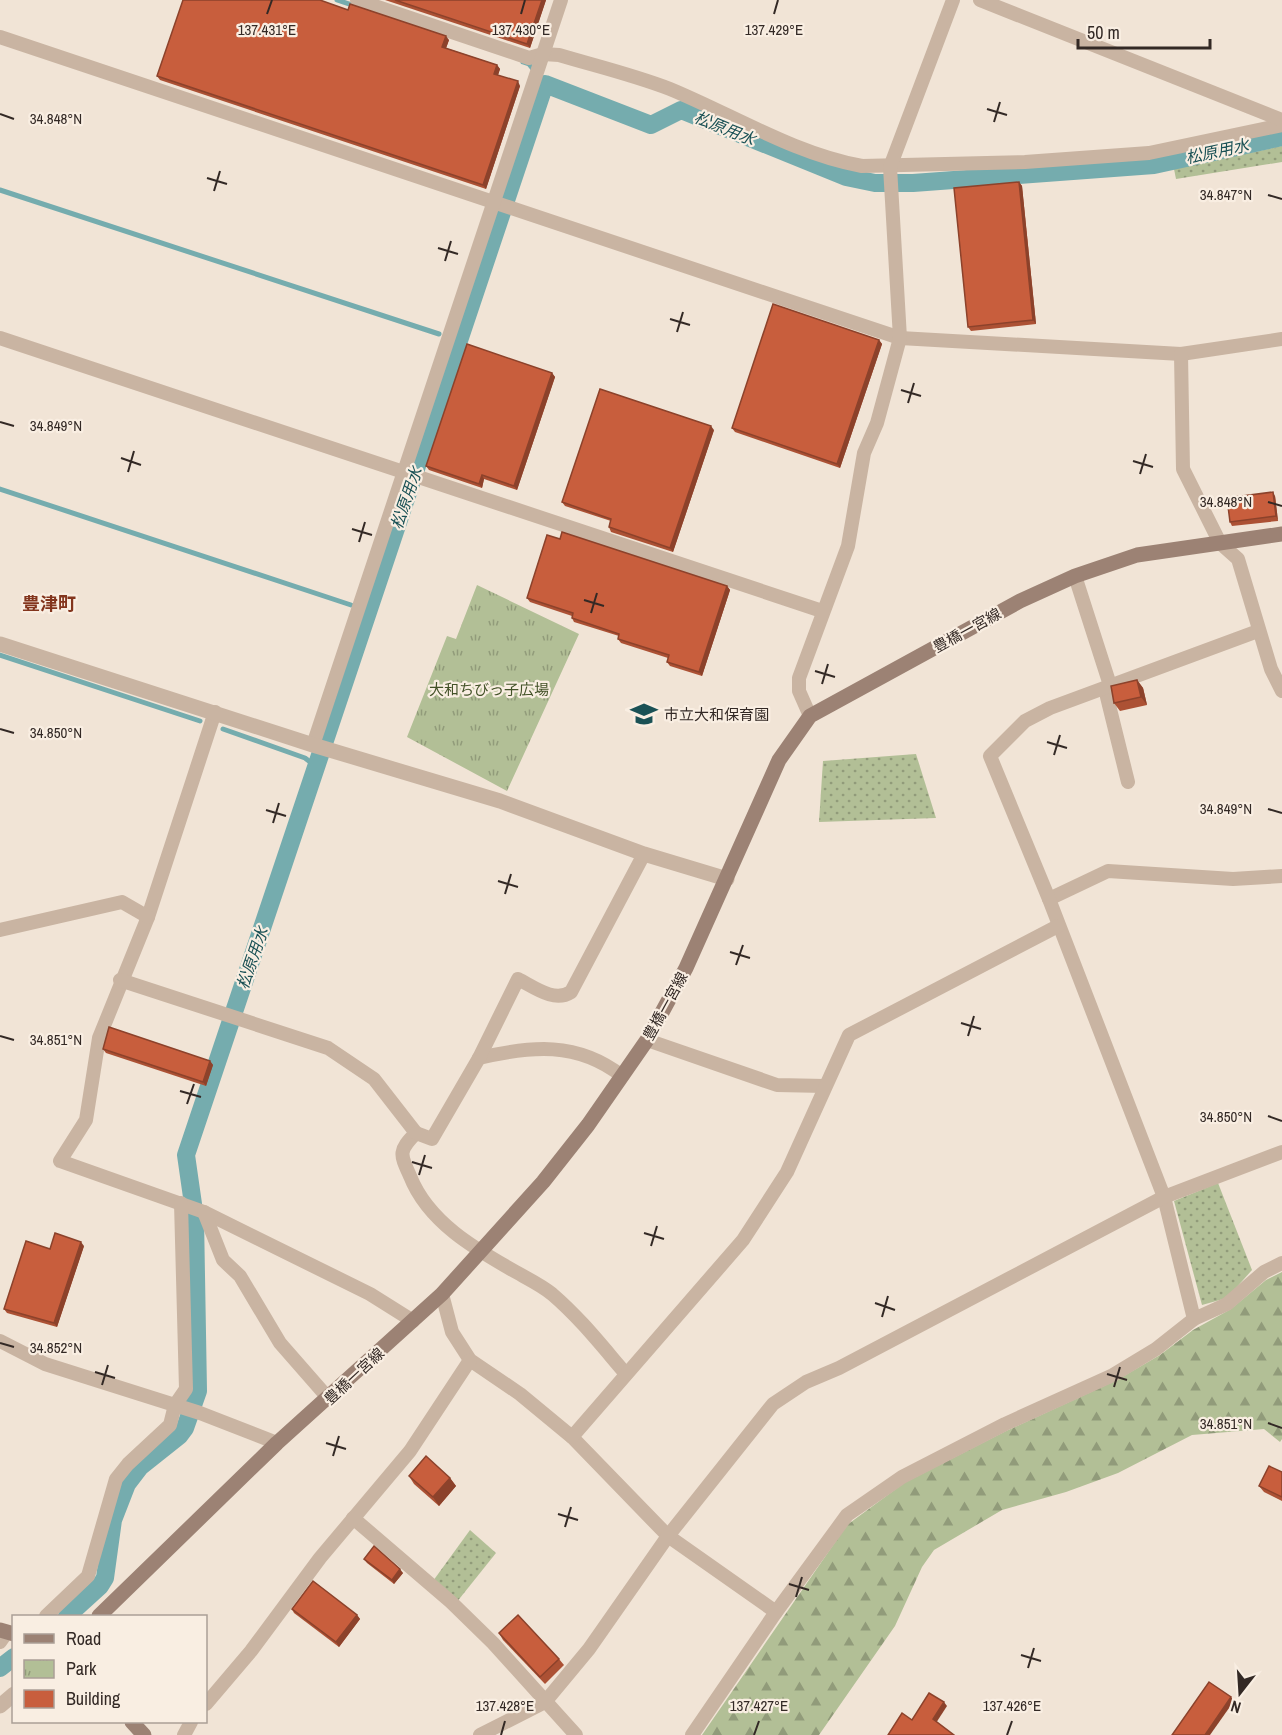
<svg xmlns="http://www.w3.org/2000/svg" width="1282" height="1735" font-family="'Archivo Narrow','Noto Sans JP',sans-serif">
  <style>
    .grass { fill: url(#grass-dots) }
    .forest { fill: url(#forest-firs) }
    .park { fill: url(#park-tufts) }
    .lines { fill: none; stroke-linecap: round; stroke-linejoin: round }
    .stream { stroke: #75acae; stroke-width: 5 }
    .canal { stroke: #75acae; stroke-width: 18 }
    .minor { stroke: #c9b4a2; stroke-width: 14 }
    .tertiary { stroke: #c9b4a2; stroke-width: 15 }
    .secondary { stroke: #9c8274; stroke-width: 15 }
    .wall { fill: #ac5134 }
    .shaded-wall { fill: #8c422b }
    .building { fill: #c85e3d; stroke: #8c422b; stroke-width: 1.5 }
    .ticks { fill: none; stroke: #332925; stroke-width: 2 }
    .labels { text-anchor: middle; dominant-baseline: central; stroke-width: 4.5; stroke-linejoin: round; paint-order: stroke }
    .street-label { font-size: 15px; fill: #332925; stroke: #f9eee2 }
    .park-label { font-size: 15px; fill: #435228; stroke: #f9eee2 }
    .poi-label { font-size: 15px; fill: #332925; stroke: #f9eee2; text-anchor: start }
    .water-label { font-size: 16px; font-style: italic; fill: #1a5155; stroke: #f9eee2 }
    .quarter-label { font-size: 18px; font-weight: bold; fill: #83351d; stroke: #f9eee2 }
    .ticks-label { font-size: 15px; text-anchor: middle; fill: #332925; stroke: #f9eee2; stroke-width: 4.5; stroke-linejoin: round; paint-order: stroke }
  </style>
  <defs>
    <pattern id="grass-dots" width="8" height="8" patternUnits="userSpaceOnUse" patternTransform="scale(1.5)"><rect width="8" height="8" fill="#b2bf96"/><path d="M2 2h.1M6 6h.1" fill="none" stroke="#919b7a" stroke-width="1.8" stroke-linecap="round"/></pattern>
    <pattern id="forest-firs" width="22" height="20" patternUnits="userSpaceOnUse" patternTransform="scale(1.5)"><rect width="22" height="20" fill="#b2bf96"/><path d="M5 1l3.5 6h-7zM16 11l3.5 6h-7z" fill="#919b7a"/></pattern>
    <pattern id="park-tufts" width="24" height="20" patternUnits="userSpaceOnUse" patternTransform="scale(1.5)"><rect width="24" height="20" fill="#b2bf96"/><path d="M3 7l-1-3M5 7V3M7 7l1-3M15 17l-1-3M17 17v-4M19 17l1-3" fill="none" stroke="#919b7a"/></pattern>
  </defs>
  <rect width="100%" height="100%" fill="#f1e4d6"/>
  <g class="grass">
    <path d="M1282,146V162L1176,179L1174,169Z"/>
    <path d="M916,754L936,818L819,822L823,761Z"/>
    <path d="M1218,1183L1252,1270L1227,1298L1202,1305L1174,1201Z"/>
    <path d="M470,1530L496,1553L456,1603L433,1581Z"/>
  </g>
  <path class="forest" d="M1282,1272V1439L1280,1442L1264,1429L1192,1435L1118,1473L1066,1492L1002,1510L934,1550L922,1567L895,1626L819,1735H702L847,1525L904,1483L1006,1431L1117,1380L1160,1355L1193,1330L1231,1309L1266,1280Z"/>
  <path class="park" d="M477,585L579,634L507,791L407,737L447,636L456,639Z"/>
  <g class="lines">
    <g class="stream">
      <path d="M337,0L355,6"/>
      <path d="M523,62L529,64L545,84"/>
      <path d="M0,190L439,334"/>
      <path d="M0,489L351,605"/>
      <path d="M0,655L200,721"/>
      <path d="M223,729L305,758L318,768"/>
    </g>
    <g class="canal">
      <path d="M67,1616L100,1586L105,1578L113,1520L127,1484L140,1467L179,1436L185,1428L198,1391L195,1218L186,1155L545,84L651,125L681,110L846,177L875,183H913L1154,165L1282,137"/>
      <path d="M0,1668L14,1657"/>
    </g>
    <g class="minor">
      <path d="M357,0L529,58L543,54L559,55C596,66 634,75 670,89C733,115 795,154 862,166L1025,162L1149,153L1282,125"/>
      <path d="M980,0L1282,120"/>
      <path d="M0,37L900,338L1181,354L1282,339"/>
      <path d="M0,338L822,611"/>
      <path d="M1181,354L1183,469L1220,543L1238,559L1271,669L1282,691"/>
      <path d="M1075,576L1110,685L1107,697L1128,782"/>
      <path d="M215,712L148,917L99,1038L86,1120L60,1161L204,1212L370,1294L413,1321"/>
      <path d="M810,716L799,691V678L848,546L864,453L877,423L900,338L890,167L953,0"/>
      <path d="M313,745L561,0"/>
      <path d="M1049,899L1108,871L1233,879L1282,876"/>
      <path d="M0,930L122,902L148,917"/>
      <path d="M120,980L328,1048L374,1079L416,1133C398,1151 400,1154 410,1176C428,1222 475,1249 516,1272C528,1279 541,1285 552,1294C581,1319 601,1345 626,1374"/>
      <path d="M647,1040L777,1085L825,1086"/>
      <path d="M479,1058C531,1046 577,1041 622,1076"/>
      <path d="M416,1133L432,1139L479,1058L518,979C534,987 554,1003 571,992L644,854"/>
      <path d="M204,1212L223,1260L240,1276L280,1343L329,1399"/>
      <path d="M442,1294L452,1332L470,1360L520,1394L572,1437L668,1536L776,1612"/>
      <path d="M1194,1319L1164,1197L1049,899L990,756L1025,721L1050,708L1258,631"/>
      <path d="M0,1341L45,1364L200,1413L277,1443"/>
      <path d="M572,1437L743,1240L787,1172L849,1035L1058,926"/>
      <path d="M353,1518L451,1602L493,1643L576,1735"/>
      <path d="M46,1616L88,1576L116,1479L128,1464L170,1425L175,1405L186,1389L181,1203"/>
      <path d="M0,1642L7,1632"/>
      <path d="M206,1704L251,1651L320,1558L410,1451L470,1360"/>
      <path d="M184,1735L191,1722"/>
      <path d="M480,1735L545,1702L589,1649L668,1536L773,1404L806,1382L839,1368L1164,1197L1282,1152"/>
      <path d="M692,1735L776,1612L847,1515L902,1477L1005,1424L1113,1375L1156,1349L1194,1319L1227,1304L1264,1272L1282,1263"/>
    </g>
    <g class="tertiary">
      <path d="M0,644L313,745L500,801L644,854L727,879"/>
      <path d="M0,1706L14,1694"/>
    </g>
    <g class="secondary">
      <path d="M99,1616L277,1443L442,1294L543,1182L588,1125L647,1040L686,968L779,760L810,716L1020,601L1075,576L1137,555L1282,534"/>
      <path d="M0,1630L14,1634"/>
      <path d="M132,1722L144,1735"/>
    </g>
  </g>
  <g class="wall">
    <path d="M385,0H546L530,48Z"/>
    <path d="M348,10L449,40L446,48L497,65L500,69L498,75L520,86L486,189L160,80L157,76Z"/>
    <path d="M1019,182L1022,186L1036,324L971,331L968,327Z"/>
    <path d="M879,340L882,344L840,468L735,432L732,428Z"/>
    <path d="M552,373L555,377L517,490L484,479L482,488L429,470L426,466Z"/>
    <path d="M714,430L673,552L611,532L609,527L611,521L565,506L562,502Z"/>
    <path d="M1275,496L1278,521L1232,526L1230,522Z"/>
    <path d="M560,539L727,586L730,590L702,676L670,666L667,662L668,658L621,643L618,639L619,636L574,622L572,618V616L530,602L527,598Z"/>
    <path d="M1137,680L1143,688L1147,705L1120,711L1114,703Z"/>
    <path d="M103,1049L210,1061L213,1065L206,1086L106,1053Z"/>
    <path d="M84,1246L57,1327L7,1313L4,1309Z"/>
    <path d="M1282,1472V1501L1264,1492L1259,1486Z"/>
    <path d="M409,1476L450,1478L456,1486L439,1506L414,1484Z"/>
    <path d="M364,1559L403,1573L394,1584L367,1563Z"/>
    <path d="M292,1609L357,1615L360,1619L339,1647L294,1613Z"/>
    <path d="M499,1633L559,1659L564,1665L545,1684L503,1640Z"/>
  </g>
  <g class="shaded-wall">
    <path d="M542,0H546L530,48L527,44Z"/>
    <path d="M446,36L449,40L445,51L442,47Z"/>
    <path d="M497,65L500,69L497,78L494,74Z"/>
    <path d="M518,81L520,86L486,189L483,185Z"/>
    <path d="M1019,182L1022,186L1036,324L1033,320Z"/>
    <path d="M879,340L882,344L840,468L837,464Z"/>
    <path d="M552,373L555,377L517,490L514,486Z"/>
    <path d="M711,426L714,430L673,552L670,548Z"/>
    <path d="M482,475L484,479L482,488L479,484Z"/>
    <path d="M1273,492L1275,496L1278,521L1276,516Z"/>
    <path d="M727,586L730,590L702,676L699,672Z"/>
    <path d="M1137,680L1143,688L1147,705L1141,697Z"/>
    <path d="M210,1061L213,1065L206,1086L203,1082Z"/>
    <path d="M81,1242L84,1246L57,1327L54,1323Z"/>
    <path d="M450,1478L456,1486L439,1506L433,1497Z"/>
    <path d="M400,1569L403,1573L394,1584L392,1580Z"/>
    <path d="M357,1615L360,1619L339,1647L336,1642Z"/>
    <path d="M1231,1697L1234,1701L1210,1735H1205Z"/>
    <path d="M944,1702L947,1706L936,1723L933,1719Z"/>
  </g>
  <g class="building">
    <path d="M183,0H320L348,10L350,4L446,36L442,47L497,65L494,74L518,81L483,185L157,76Z"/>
    <path d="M395,0H542L527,44Z"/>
    <path d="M1019,182L1033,320L968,327L954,188Z"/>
    <path d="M773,304L879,340L837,464L732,428Z"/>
    <path d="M467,344L552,373L514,486L482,475L479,484L426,466Z"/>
    <path d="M600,389L711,426L670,548L609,527L611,519L562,502Z"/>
    <path d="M1273,492L1276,516L1230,522L1227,498Z"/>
    <path d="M562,532L727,586L699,672L667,662L669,655L618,639L619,634L572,618L573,613L527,598L547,535L560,539Z"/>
    <path d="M1137,680L1141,697L1114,703L1111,686Z"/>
    <path d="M109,1027L210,1061L203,1082L103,1049Z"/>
    <path d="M55,1233L81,1242L54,1323L4,1309L26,1241L50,1249Z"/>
    <path d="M426,1456L450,1478L433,1497L409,1476Z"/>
    <path d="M1269,1466L1282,1472V1497L1259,1486Z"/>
    <path d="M374,1546L400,1569L392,1580L364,1559Z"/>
    <path d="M313,1581L357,1615L336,1642L292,1609Z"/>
    <path d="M518,1615L559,1659L540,1677L499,1633Z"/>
    <path d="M1209,1682L1231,1697L1205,1735H1172Z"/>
    <path d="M929,1693L944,1702L933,1719L954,1735H888L902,1713L912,1720Z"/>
  </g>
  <path class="ticks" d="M267,14L272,0M521,14L525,0M774,14L778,0M987,109L1007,115M0,114L14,119M994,122L1000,102M207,178L227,184M214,191L220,171M1268,195L1282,199M438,248L458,254M445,261L451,241M670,319L690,325M677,332L683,312M901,390L921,396M908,403L914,383M0,422L14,426M121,458L141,465M1133,461L1153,467M128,472L134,451M1140,474L1146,454M1268,502L1282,506M352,529L372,535M359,542L365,522M584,600L604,606M591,613L597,593M815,671L835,677M822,684L828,664M0,729L14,733M1047,742L1067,748M1054,755L1060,735M1268,809L1282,813M266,810L286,816M273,823L279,803M498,881L518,887M505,894L511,874M730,952L750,958M736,965L743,945M961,1023L981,1029M0,1036L14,1040M968,1036L974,1016M180,1091L201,1097M187,1104L194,1084M1268,1116L1282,1121M412,1162L432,1168M419,1175L425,1155M644,1233L664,1239M651,1246L657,1226M875,1303L895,1310M882,1317L888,1296M0,1343L14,1347M95,1372L115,1378M1107,1374L1127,1380M102,1385L108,1365M1114,1387L1120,1367M1268,1423L1282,1428M326,1443L346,1449M333,1456L339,1436M558,1514L578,1520M565,1527L571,1507M789,1584L809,1590M796,1597L802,1577M1021,1655L1041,1661M1028,1668L1034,1648M501,1735L505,1721M754,1735L759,1721M1007,1735L1012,1721"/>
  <defs>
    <symbol id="school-bare" viewBox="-9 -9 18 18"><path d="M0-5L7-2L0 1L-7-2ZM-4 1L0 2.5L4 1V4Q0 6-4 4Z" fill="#1a5155" stroke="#f9eee2" stroke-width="2.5" paint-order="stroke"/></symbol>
  </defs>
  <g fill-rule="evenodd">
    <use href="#school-bare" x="625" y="695" width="38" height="38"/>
  </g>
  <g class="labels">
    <g class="street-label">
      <text transform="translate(967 630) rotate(-29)">豊橋一宮線</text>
      <text transform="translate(665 1006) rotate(-61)">豊橋一宮線</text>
      <text transform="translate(354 1376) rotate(-43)">豊橋一宮線</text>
    </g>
    <g class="park-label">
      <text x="489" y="689">大和ちびっ子広場</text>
    </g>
    <g class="poi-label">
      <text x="664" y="714">市立大和保育園</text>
    </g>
    <g class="water-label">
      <text transform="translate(725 128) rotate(22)">松原用水</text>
      <text transform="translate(1217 151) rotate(-12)">松原用水</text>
      <text transform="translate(406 498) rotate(-71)">松原用水</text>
      <text transform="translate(252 958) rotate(-71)">松原用水</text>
    </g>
    <g class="quarter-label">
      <text x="49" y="603">豊津町</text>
    </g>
  </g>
  <g class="ticks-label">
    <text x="267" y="35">137.431°E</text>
    <text x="521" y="35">137.430°E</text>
    <text x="774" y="35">137.429°E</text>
    <text x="56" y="124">34.848°N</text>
    <text x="1226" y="200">34.847°N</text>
    <text x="56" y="431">34.849°N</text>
    <text x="1226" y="507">34.848°N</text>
    <text x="56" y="738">34.850°N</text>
    <text x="1226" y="814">34.849°N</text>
    <text x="56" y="1045">34.851°N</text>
    <text x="1226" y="1122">34.850°N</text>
    <text x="56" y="1353">34.852°N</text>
    <text x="1226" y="1429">34.851°N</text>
    <text x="505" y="1711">137.428°E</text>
    <text x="759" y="1711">137.427°E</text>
    <text x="1012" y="1711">137.426°E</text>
  </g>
  <rect x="12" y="1615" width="195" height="108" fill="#f9eee2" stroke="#aa9f96" stroke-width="1.5"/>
  <rect x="24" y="1634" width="30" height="9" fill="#9c8274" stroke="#aa9f96" stroke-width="1.5"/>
  <text x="66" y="1645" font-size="18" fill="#332925">Road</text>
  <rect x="24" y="1660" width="30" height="18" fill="url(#park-tufts)" stroke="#aa9f96" stroke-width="1.5"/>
  <text x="66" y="1675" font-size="18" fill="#332925">Park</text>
  <rect x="24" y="1690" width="30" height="18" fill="#c85e3d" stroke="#aa9f96" stroke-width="1.5"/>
  <text x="66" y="1705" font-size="18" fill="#332925">Building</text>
  <g transform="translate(1240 1693) rotate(197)" stroke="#f9eee2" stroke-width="4.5" paint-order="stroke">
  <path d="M0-4.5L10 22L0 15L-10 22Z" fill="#332925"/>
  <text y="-9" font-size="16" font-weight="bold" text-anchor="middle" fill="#332925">N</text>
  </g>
  <path d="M1078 39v9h132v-9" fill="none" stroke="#332925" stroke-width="3"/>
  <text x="1087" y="39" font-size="18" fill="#332925" stroke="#f9eee2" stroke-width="4.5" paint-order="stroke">50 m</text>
</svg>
